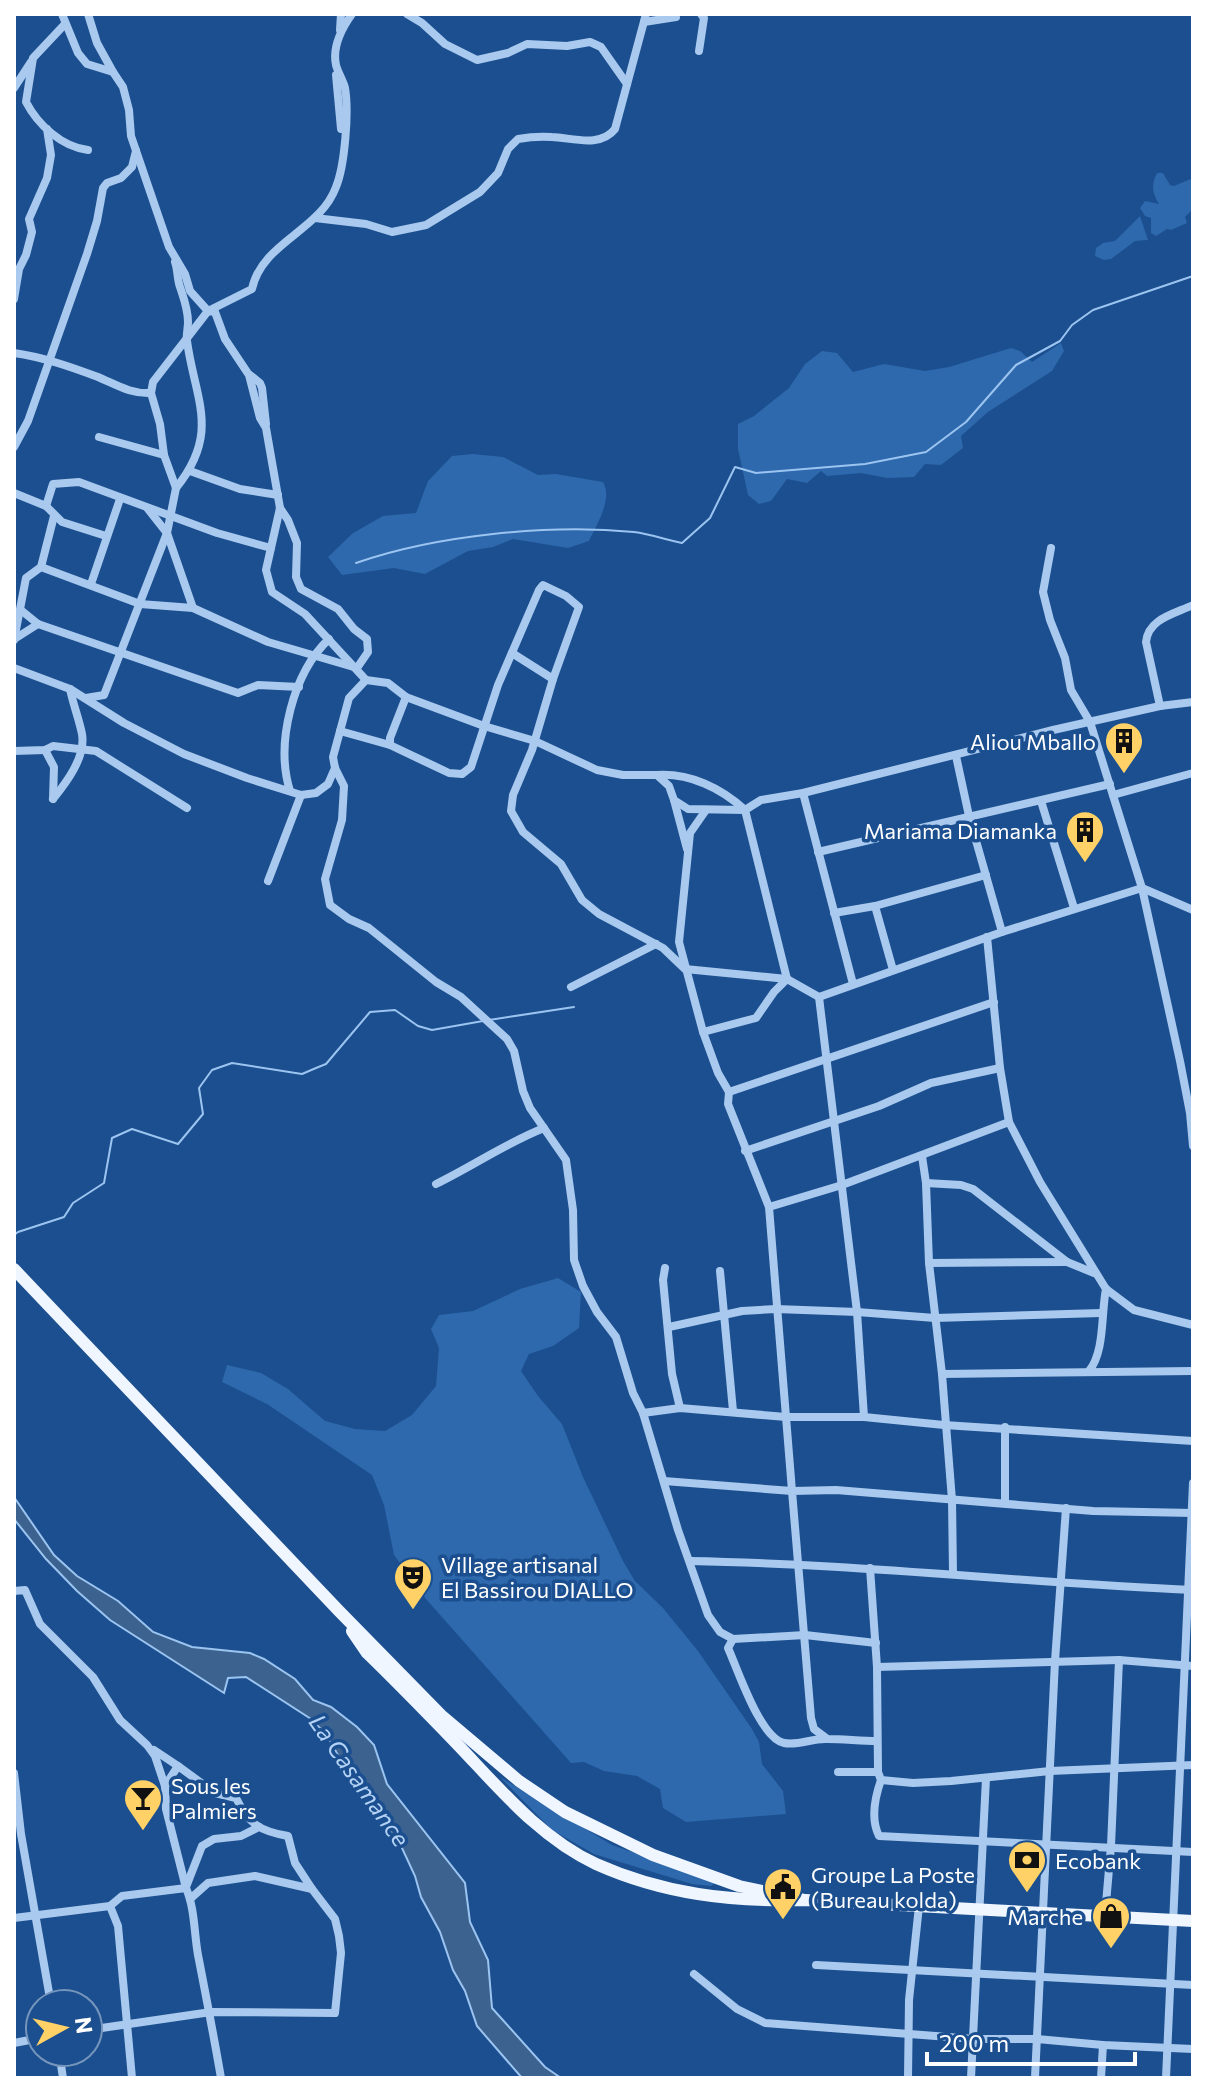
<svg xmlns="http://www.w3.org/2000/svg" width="1207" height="2092" font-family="Commissioner,sans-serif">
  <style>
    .green { fill: #2e69ad }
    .water { fill: #3c6290; stroke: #9cc4f0; stroke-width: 2 }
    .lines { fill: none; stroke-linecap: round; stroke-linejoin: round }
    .stream { stroke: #9cc4f0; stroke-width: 2 }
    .street { stroke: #a9c9ee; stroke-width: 8 }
    .primary { stroke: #f0f6ff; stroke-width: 12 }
    .labels { text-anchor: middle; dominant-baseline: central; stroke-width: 7; stroke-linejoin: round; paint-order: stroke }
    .poi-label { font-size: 22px; fill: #fff; stroke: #1b4f8f; text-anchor: start }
    .water-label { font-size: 24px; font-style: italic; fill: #b5d3f5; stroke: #1b4f8f }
  </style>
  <rect width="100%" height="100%" fill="#1b4f8f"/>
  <g class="green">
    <path d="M1157,173H1163L1170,185L1174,186L1193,178V209L1185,217L1187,223L1171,230L1167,229L1156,236L1151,233V218L1145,216L1140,208L1145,201L1159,204C1152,193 1151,185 1157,173Z"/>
    <path d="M1140,216L1148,240L1135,241L1111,259L1104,260L1095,256L1096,248L1103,243L1115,241Z"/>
    <path d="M1061,343L1064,351L1052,371L988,412L961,436L963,448L941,465L925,464L914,477L887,478L861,473L827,476L821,471L807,483L787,479L771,501L759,504L748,495L738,449V424L754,416L789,388L805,364L822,351L837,353L853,372L884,364L925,371L949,367L1011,348L1020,351L1032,362Z"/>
    <path d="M473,454L503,457L538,475L556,474L603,482C613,499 597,524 589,541L568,548L513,539L493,547L468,551L425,574L394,568L342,575L328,557L353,533L383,516L416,513L428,481L452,456Z"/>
    <path d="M558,1278L581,1292L579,1328L553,1346L529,1354L521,1371L538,1396L562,1424L583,1477L623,1561L635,1581L663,1608L698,1651L752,1729L759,1742L762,1764L783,1791L786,1814L686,1822L663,1808L660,1789L637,1776L604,1771L584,1762L571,1763L426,1599L394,1555L384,1505L372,1475L267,1404L222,1382L227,1365L261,1373L288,1389L325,1421L355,1429L385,1431L412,1415L436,1386L439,1348L431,1329L439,1315L473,1311L520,1289Z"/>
    <path d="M500,1777L612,1845L717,1882L711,1886L692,1884L594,1854L552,1830Z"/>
  </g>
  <path class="water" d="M14,1497L54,1555L77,1576L118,1601L153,1632L192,1647L250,1653L264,1659L295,1679L313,1700L331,1707L357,1727L374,1745L387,1784L465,1883L470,1922L488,1960L492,2008L545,2067L561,2078H522L477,2026L465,1991L453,1970L440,1932L421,1897L415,1876L402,1848L346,1769L326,1734L311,1719L246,1677L228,1678L224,1693L110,1620L77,1591L46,1559L14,1519Z"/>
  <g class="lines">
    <g class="stream">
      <path d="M356,563C436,535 549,524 634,532C650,534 667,540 682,543L710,518L735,467L756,473L865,464L926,452L966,422L1016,365L1060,341L1072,325L1093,310L1193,276"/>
      <path d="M489,1020L574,1007"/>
      <path d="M14,1235L18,1232L64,1217L73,1203L104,1183L112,1138L132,1129L178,1144L203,1114L199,1088L212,1070L232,1063L302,1074L316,1068L326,1064L370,1012L395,1010L418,1026L432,1030L483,1021"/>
    </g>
    <g class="street">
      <path d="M62,14L78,53L87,64L113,72L123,87L129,110L131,136L169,247L185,274L190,291L208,311L215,312L225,339L249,375L260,418L266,428L280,508L266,570L272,592L305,614L366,680L388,683L406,697L484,726L535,741L597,770L623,775H657L669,786L674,800L688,809L745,810L761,800L803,793L1053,730L1160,706L1193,702"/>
      <path d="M88,14L97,43L113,72"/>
      <path d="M407,14L422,23L445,44L477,60L508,53L527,44L567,46L590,42L601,47L627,84"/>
      <path d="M644,22L676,17"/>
      <path d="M65,24L33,58L26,102C38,125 62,147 88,150"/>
      <path d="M340,30L341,14"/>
      <path d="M699,51L704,18L701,14"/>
      <path d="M336,75L341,129"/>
      <path d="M14,88L31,62"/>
      <path d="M315,218L366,224L392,232L426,225L480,192L498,173L508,149L518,139C529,137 540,136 552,137C573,138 600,148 615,129L646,14"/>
      <path d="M175,262C178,270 177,279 180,287C184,299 188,309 188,322C188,329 186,335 187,341C195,400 221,432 176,488"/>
      <path d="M14,299L19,269L26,255L32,232L29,219L47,178L51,155L47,129"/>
      <path d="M14,353C43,357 71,367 98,377C117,385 130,394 151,393"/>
      <path d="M250,375L260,383L262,388L266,424"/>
      <path d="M99,437L164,455"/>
      <path d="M14,447L28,421L87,254L97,221L103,188L107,183L121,178L132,167L136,151"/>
      <path d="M190,471L240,489L278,495"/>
      <path d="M14,493L46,506L62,522L106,536"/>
      <path d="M46,506L53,484L79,482L217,533L271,548"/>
      <path d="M148,509L167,533L193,608"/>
      <path d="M1051,548L1043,592L1050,620L1065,658L1071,690L1090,722L1142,888L1180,1061L1190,1113L1193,1146"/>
      <path d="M41,567L140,604L193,608L268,642L357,668L368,652L367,639L354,629L338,609L301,589L296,577L297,543L288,520L280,508"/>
      <path d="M91,584L120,499"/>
      <path d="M22,611L38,624L238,693L258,685L299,687"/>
      <path d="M16,638L38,624"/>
      <path d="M14,640L26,578L41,567L54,516"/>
      <path d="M512,653L553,679"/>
      <path d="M14,668L70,689L124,723L184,754L247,778L301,795L316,793L328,784L335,768"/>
      <path d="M366,680L349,698L333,757L335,768L344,786L342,820L325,879L330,905L349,919L369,928L436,982L461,997L507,1039L514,1051L523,1091L530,1108L566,1160L573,1210L574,1260L583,1286L597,1312L616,1337L633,1393L643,1413L678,1530L708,1615L720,1632L733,1639L805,1635L876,1643"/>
      <path d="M406,697L390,738V745L449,773L462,774L471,767L498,685L539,590L543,585L566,596L579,607L553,679L532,750L513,795L511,811L523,832L561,864L582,900L599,914L663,948L685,969L787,979"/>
      <path d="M86,698L104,695L167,533L176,488L164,455L160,424L151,393L153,382L208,311L252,289C262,242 320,231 336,187C345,165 349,111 345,88C343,80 338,73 336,65C332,47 342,28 352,14"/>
      <path d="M1160,706L1146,642C1148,619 1174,614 1193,605"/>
      <path d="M340,731L390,745"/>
      <path d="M45,750L54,767L53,799"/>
      <path d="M14,751L45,750L53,746L96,751L187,808"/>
      <path d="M956,756L969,816L1002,932"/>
      <path d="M657,775C690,773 721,788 745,810L787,979L819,997L1002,932L1142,888L1193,910"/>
      <path d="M290,791C275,743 293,673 329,639"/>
      <path d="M803,793L853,984"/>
      <path d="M1113,795L1193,773"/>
      <path d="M53,799C66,783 86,757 82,734C79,719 73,704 70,689"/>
      <path d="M674,800L687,849"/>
      <path d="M1041,801L1074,908"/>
      <path d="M818,852L1110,784"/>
      <path d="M268,881L301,795"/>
      <path d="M875,906L893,970"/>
      <path d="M834,913L875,906L986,875"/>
      <path d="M987,937L1000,1068L1009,1122L1040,1182L1106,1289L1134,1310L1193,1325"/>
      <path d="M571,987L656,944"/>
      <path d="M819,997L857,1312L864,1417"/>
      <path d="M703,1032L756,1018L774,992L787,979"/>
      <path d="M729,1092L994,1002"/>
      <path d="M745,1151L879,1106L931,1083L1000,1068"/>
      <path d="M922,1156L926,1183L929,1263L942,1374L952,1500L953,1573"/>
      <path d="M926,1183L961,1185L973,1189L1067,1262L1094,1273"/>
      <path d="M436,1184C473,1166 506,1143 544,1128"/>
      <path d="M769,1207L842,1185L1009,1122"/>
      <path d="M929,1263L1067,1262"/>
      <path d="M665,1268L663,1280L672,1374L680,1408"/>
      <path d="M720,1271L733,1411"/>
      <path d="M669,1327L742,1311L776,1309L857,1312L935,1318L1101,1313"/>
      <path d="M1089,1371C1105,1352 1101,1313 1106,1289"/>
      <path d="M942,1374L1193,1371"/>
      <path d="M643,1413L680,1408L786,1417H864L944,1425L1193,1441"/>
      <path d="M1005,1427V1503"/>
      <path d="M664,1481L792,1491L769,1207L728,1104L729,1092L718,1073L703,1032L679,942L690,833L706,810"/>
      <path d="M690,1561C858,1564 1025,1583 1193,1590"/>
      <path d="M870,1568L877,1667L878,1772"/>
      <path d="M14,1591L25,1590L40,1624L93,1677L120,1720L147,1745L155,1756L165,1786L166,1809L186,1888"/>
      <path d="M733,1639L728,1648C738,1670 760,1738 784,1743C798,1746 813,1738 827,1739C844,1739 860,1741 877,1741"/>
      <path d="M877,1667L1119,1660"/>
      <path d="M826,1738L814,1729L811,1718L792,1491L836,1490L1093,1511L1193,1513"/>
      <path d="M154,1750L178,1766"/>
      <path d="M838,1772H878L881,1780L913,1783L951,1781L1050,1771L1193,1765"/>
      <path d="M14,1773L21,1834L51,2004"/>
      <path d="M881,1780C875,1797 870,1818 879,1836L1193,1852"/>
      <path d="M165,1786L178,1766L215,1793L236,1798C249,1824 259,1831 288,1836L295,1863L312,1889"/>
      <path d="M186,1887L202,1846L214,1839L241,1836L259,1827"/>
      <path d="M1105,1915L1111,1846L1119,1660L1193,1666"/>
      <path d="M14,1918L110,1906"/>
      <path d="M816,1965L1193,1985"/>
      <path d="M694,1974L737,2009L765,2023L975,2039H1037L1103,2045L1193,2049"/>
      <path d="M88,2030L211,2012L335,2013L341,1953L339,1936L335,1919L312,1889L255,1876L208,1883L190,1899"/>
      <path d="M14,2043L40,2038"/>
      <path d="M59,2052L63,2078"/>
      <path d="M132,2078L118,1926L110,1906L122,1896L186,1888C195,1909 194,1933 198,1955C206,1996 214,2037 221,2078"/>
      <path d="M908,2078L909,2000L919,1906"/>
      <path d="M971,2078L986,1778"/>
      <path d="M1035,2078L1055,1661L1066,1508"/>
      <path d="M1101,2078L1103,2045"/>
      <path d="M1166,2078L1193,1483"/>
    </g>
    <g class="primary">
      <path d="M14,1269L339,1611L441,1715L519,1781L565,1812L653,1855L739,1886L805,1900"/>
      <path d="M352,1631L367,1653C398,1683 428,1714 458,1745C499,1788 540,1838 596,1864C663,1894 731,1902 805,1900L1193,1921"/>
    </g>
  </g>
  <defs>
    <symbol id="building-pin" viewBox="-11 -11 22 30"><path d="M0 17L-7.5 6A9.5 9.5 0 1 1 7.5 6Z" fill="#ffd166" stroke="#1b4f8f"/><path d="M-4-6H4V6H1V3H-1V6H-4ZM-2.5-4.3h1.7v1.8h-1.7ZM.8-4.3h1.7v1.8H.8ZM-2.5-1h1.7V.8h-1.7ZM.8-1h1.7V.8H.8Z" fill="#111"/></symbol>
    <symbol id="theatre-pin" viewBox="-11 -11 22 30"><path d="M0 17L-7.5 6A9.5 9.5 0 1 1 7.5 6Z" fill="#ffd166" stroke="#1b4f8f"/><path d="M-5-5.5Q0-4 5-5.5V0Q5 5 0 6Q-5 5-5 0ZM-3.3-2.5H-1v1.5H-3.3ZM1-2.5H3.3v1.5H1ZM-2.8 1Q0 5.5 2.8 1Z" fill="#111"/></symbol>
    <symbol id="bar-pin" viewBox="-11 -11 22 30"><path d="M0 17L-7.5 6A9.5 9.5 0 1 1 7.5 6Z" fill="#ffd166" stroke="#1b4f8f"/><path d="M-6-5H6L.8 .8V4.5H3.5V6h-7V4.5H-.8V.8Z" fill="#111"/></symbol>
    <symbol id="bank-pin" viewBox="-11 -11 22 30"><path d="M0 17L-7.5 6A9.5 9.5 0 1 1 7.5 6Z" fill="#ffd166" stroke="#1b4f8f"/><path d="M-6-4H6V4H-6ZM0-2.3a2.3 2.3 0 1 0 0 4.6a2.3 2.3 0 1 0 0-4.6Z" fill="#111"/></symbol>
    <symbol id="civic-pin" viewBox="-11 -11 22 30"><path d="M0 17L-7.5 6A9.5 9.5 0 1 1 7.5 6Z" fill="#ffd166" stroke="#1b4f8f"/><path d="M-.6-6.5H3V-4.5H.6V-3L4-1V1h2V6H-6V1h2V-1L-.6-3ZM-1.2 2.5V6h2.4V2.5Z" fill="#111"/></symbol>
    <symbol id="shop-pin" viewBox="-11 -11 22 30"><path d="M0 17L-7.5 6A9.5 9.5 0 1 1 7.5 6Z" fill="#ffd166" stroke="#1b4f8f"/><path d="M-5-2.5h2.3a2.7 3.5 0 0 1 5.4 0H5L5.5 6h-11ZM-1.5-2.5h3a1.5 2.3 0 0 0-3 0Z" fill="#111"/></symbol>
  </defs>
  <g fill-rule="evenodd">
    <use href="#building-pin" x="1102" y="719" width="44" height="60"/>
    <use href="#building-pin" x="1063" y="808" width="44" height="60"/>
    <use href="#theatre-pin" x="391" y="1555" width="44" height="60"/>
    <use href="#bar-pin" x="121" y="1776" width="44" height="60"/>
    <use href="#bank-pin" x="1005" y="1838" width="44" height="60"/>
    <use href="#civic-pin" x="761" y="1865" width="44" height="60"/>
    <use href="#shop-pin" x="1089" y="1894" width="44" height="60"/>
  </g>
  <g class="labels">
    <g class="poi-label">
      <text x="1096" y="741" text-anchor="end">Aliou Mballo</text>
      <text x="1057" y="830" text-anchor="end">Mariama Diamanka</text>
      <text x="441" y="1564">Village artisanal<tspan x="441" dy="25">El Bassirou DIALLO</tspan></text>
      <text x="171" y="1785">Sous les<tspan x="171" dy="25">Palmiers</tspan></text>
      <text x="1055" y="1860">Ecobank</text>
      <text x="811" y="1874">Groupe La Poste<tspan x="811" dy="25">(Bureau kolda)</tspan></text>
      <text x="1083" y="1916" text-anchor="end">Marche</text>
    </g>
    <g class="water-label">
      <text transform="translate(360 1780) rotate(55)">La Casamance</text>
    </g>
  </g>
  <rect width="1207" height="2092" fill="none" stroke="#ffffff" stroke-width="32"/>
  <g transform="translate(64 2028) rotate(82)"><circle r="38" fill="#1b4f8f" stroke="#7695bc" stroke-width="2"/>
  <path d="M0-6L14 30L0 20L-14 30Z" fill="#ffd166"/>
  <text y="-12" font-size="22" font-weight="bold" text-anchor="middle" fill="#ffffff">N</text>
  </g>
  <path d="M927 2052v12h208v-12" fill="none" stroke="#ffffff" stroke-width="4"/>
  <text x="939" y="2052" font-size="24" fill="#ffffff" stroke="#1b4f8f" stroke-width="6" paint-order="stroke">200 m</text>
</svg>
